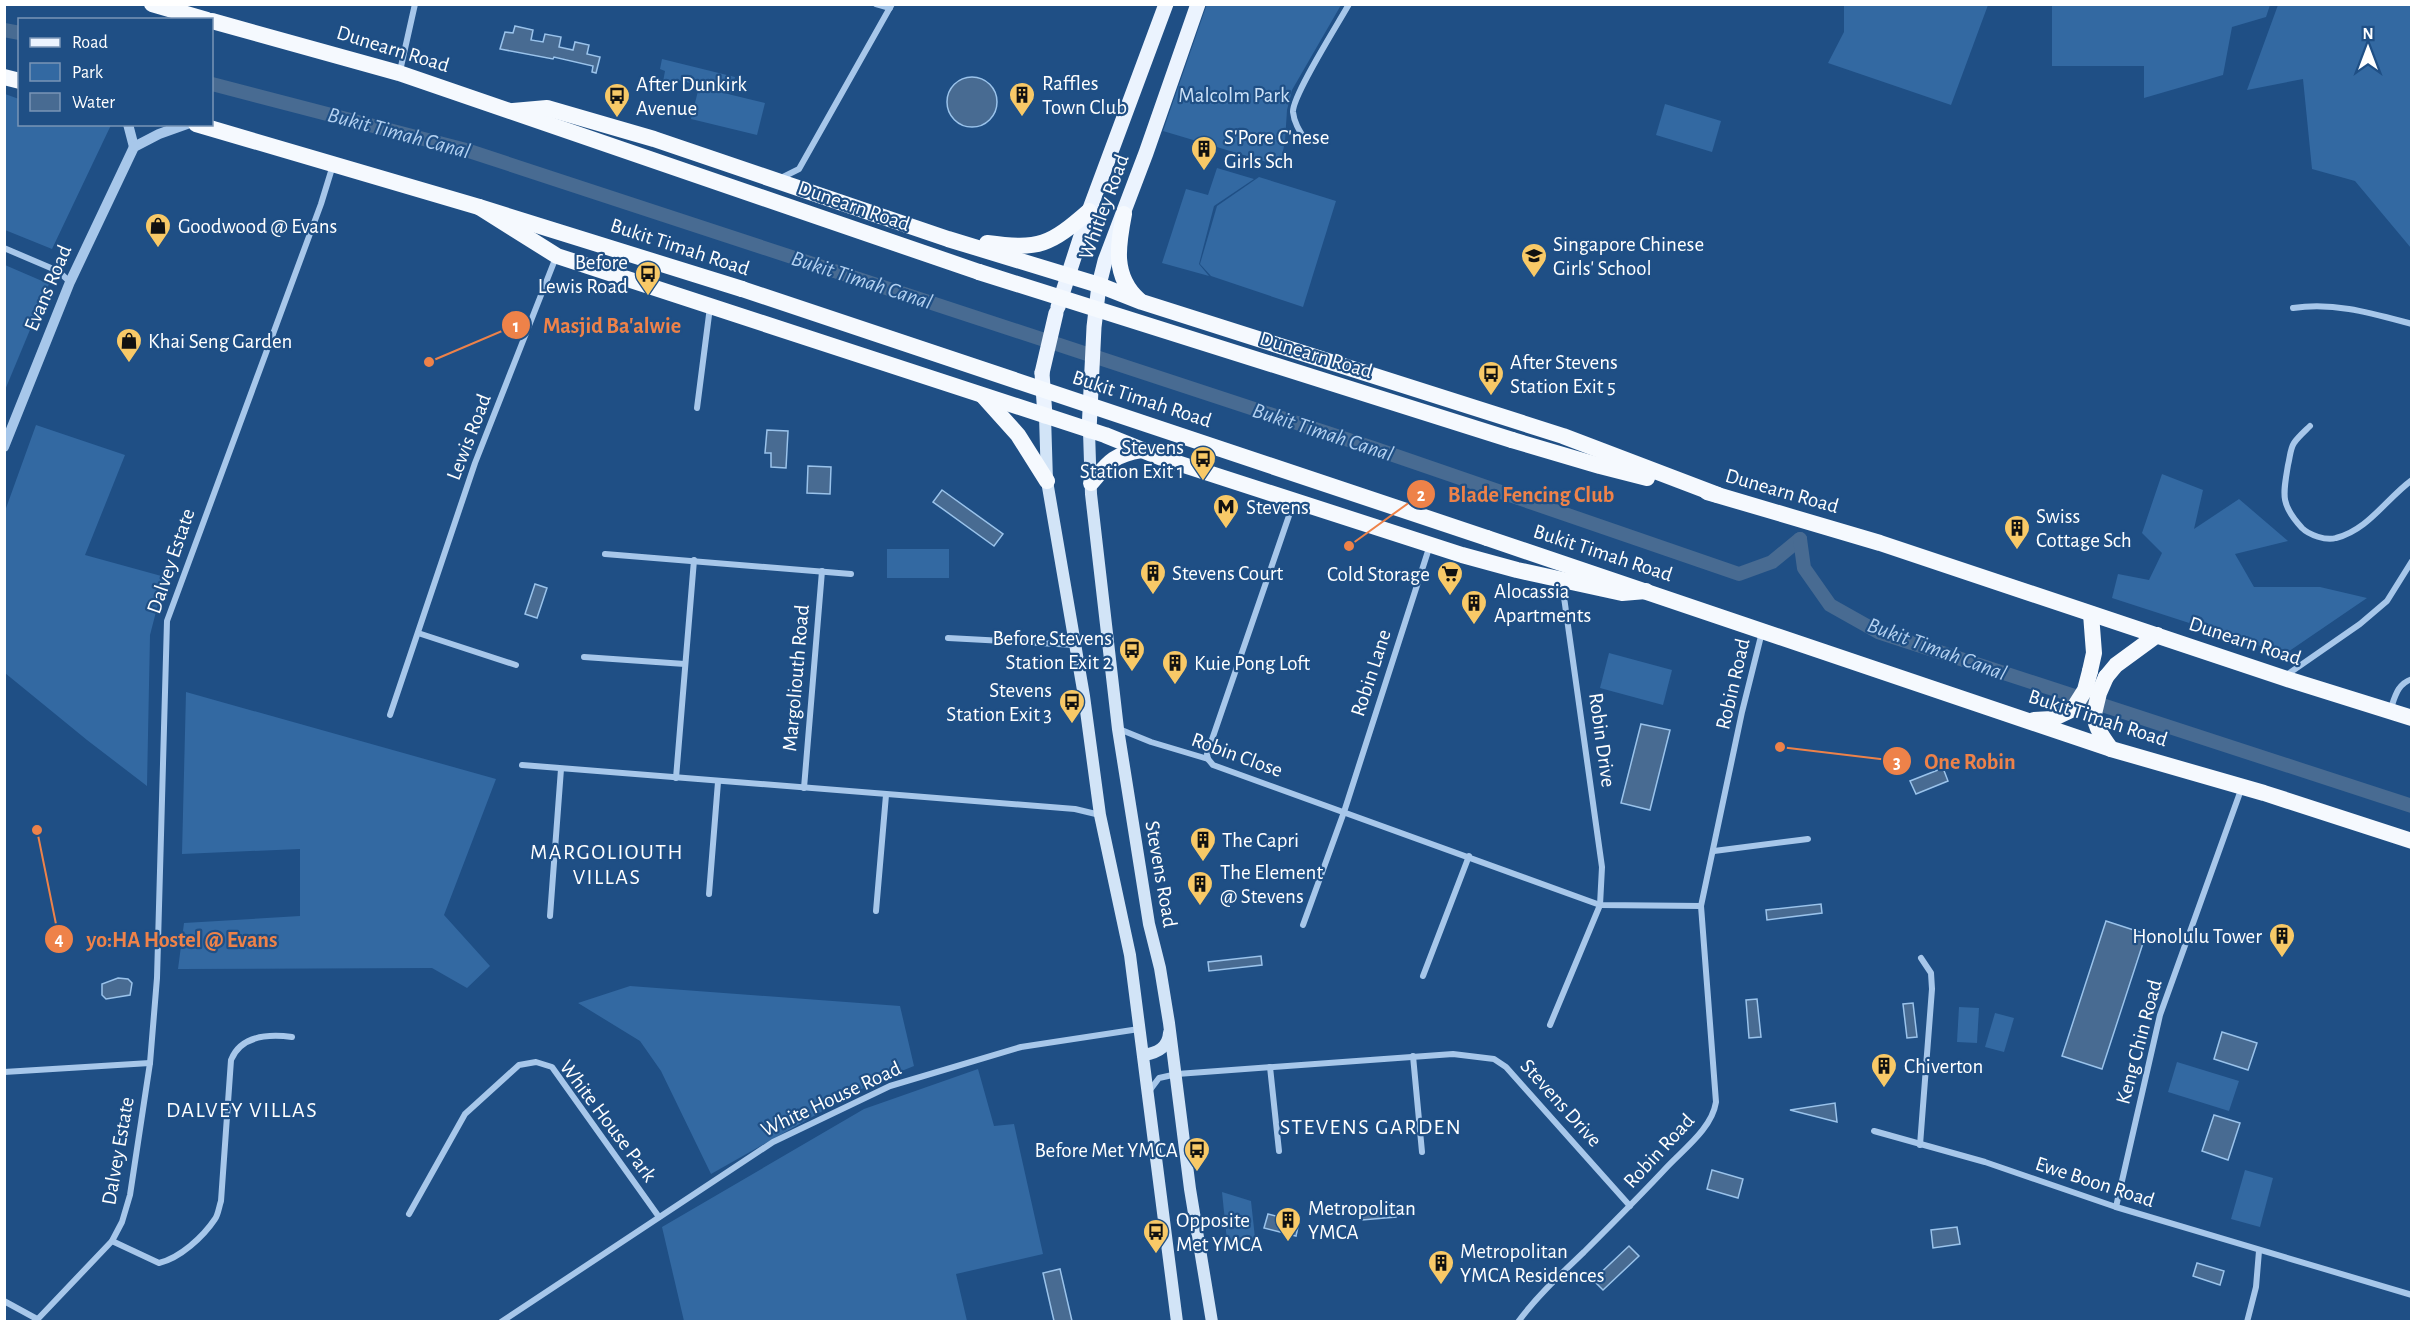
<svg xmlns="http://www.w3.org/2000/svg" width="2416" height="1326" font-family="'Alegreya Sans',sans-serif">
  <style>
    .green { fill: #3369a2 }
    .water { fill: #486b92; stroke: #9ac3eb; stroke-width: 1.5 }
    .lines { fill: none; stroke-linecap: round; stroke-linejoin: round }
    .canal { stroke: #486b92; stroke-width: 14 }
    .minor { stroke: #a7c7ea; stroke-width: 6 }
    .tertiary { stroke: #a7c7ea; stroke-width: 10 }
    .secondary { stroke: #d2e4f7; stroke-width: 12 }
    .primary { stroke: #ebf3fe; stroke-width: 15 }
    .trunk { stroke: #f5f9fe; stroke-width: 16 }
    .primary-bridge { stroke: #ebf3fe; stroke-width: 15 }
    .trunk-bridge { stroke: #f5f9fe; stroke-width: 16 }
    .labels { text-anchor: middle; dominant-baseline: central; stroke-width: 4.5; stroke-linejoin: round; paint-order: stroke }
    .street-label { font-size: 21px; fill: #fff; stroke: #1f4f85 }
    .poi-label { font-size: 21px; fill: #fff; stroke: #1f4f85; text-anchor: start }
    .park-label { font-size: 21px; fill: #cbe1f7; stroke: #1f4f85 }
    .water-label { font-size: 22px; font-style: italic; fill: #b3d1f1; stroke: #1f4f85 }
    .neighbourhood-label { font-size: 22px; letter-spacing: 1.5px; fill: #fff; stroke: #1f4f85 }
    .leader { fill: none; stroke: #ee8249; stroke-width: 2 }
    .callout-dot { fill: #ee8249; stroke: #1f4f85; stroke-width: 2 }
    .mark-label { font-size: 18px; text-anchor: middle; font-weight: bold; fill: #fff }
    .callout-label { font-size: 22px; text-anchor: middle; font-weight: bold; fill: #ee8249; stroke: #1f4f85; stroke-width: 4.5; stroke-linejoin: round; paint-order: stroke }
  </style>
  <rect width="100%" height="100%" fill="#1f4f85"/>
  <g class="green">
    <path d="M1207,4L1341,5L1292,90L1287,110L1285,141L1280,166L1163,131Z"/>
    <path d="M1844,5H1988L1951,105L1828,63L1844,32Z"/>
    <path d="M2052,5V4L2270,5L2266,17L2232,27L2223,75L2144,98V66H2052Z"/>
    <path d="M2278,5H2411V248L2355,181L2312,169L2303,79L2247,90Z"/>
    <path d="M662,59L735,77L731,93L674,79L672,84L663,82L665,71L660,69Z"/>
    <path d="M699,87L765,103L757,135L691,119Z"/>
    <path d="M5,94L19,99L20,124L111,125L52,249L5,230Z"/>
    <path d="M1665,104L1721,121L1712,152L1656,135Z"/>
    <path d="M1217,168L1254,179L1214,206L1199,264L1209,276L1162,263L1186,189L1208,195Z"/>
    <path d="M1259,177L1336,201L1303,307L1211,276L1200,264L1217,206Z"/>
    <path d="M5,265L49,284L5,390Z"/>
    <path d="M36,425L125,455L85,555L165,577L150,635L147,786L87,740L5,673V511Z"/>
    <path d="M2162,474L2203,490L2194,529L2239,499L2288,541L2235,554L2254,587H2320L2367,598L2285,654L2112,598L2118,574L2149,580L2162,553L2142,533Z"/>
    <rect x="887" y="549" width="62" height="29"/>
    <path d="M1609,653L1672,670L1663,705L1600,688Z"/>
    <path d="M186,692L496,779L444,915L490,966L467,988L432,968L178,969L184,923L300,916V849L182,854Z"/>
    <path d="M630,986L900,1006L914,1066L874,1082L711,1174L661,1071L640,1041L578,1003Z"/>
    <path d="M1959,1007L1979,1008L1977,1043L1957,1042Z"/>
    <path d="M1995,1013L2014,1018L2004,1052L1985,1047Z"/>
    <path d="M2177,1062L2239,1081L2229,1111L2168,1092Z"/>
    <path d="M978,1069L994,1126L1014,1124L1043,1254L956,1274L967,1321H684L662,1227L864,1109Z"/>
    <path d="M2245,1170L2273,1178L2260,1227L2231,1219Z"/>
    <path d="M1222,1192L1251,1201L1255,1238L1227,1241Z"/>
  </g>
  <g class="water">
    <path d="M515,26L533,30L531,40L543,42L545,34L561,37L559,47L573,50L575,42L589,45L587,54L600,57L596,73L592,72L593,66L554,57L553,59L500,49L505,32L513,33Z"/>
    <circle cx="972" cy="102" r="25"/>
    <path d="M767,430L788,431L786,468L771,467V453H765Z"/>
    <path d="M808,466L831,467L830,494L807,493Z"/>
    <path d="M942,490L1003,534L994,546L933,502Z"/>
    <path d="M535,584L547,588L537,618L525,614Z"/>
    <path d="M1641,724L1670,730L1650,810L1621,803Z"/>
    <path d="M1943,768L1948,781L1916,794L1910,781Z"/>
    <path d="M1821,904L1822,913L1767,920L1766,910Z"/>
    <path d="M2106,921L2146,934L2102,1069L2062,1056Z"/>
    <path d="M1261,956L1262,965L1209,971L1208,962Z"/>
    <path d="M118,978L128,979L132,983L130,995L106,999L102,995V984Z"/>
    <path d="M1757,999L1761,1037L1749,1038L1746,1000Z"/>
    <path d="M1913,1003L1917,1037L1907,1038L1903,1004Z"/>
    <path d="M2222,1032L2257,1043L2248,1070L2214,1059Z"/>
    <path d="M1835,1103L1837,1122L1790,1110Z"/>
    <path d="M2214,1115L2240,1123L2228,1160L2202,1151Z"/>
    <path d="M1712,1170L1743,1179L1738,1198L1707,1189Z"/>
    <path d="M1395,1205L1396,1217L1362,1220L1361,1207Z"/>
    <path d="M1268,1214L1299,1222L1296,1236L1264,1228Z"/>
    <path d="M1957,1227L1960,1244L1933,1248L1931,1230Z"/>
    <path d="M1629,1246L1639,1256L1603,1290L1593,1280Z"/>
    <path d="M2197,1263L2224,1271L2220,1285L2193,1276Z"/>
    <path d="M1060,1269L1072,1321H1054L1043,1273Z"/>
  </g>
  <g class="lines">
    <g class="canal">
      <path d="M4,30L20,33"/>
      <path d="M212,84L466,150L1373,448L1739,574L1772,562L1800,539"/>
      <path d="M1800,539L1804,568L1830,605L1878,632L2412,806"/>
    </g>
    <g class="minor">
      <path d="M876,4L890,8"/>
      <path d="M400,71L415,4"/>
      <path d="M1304,138C1299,130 1294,122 1293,112C1292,96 1338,24 1349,4"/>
      <path d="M781,178L799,169L892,4"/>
      <path d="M4,248L58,271L70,282"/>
      <path d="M2293,308C2335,302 2371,313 2412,324"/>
      <path d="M697,408L710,307"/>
      <path d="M2310,426C2305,431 2298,437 2294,443C2290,449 2290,458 2288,465C2283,495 2280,504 2302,528C2309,535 2326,541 2336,538C2368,530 2386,499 2412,480"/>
      <path d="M605,554L851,574"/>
      <path d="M418,633L516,665"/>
      <path d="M948,638L1075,645"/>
      <path d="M584,657L685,664"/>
      <path d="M2285,676L2360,624L2387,601L2412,561"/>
      <path d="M2390,711C2395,697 2397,684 2412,679"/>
      <path d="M390,715L475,463L556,257"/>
      <path d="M1119,729L1151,742L1208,759L1213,765L1600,905L1701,906"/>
      <path d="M1208,759L1207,754L1292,507L1295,502"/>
      <path d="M522,765L1075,809L1100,815"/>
      <path d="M676,778L694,560"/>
      <path d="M804,788L822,571"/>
      <path d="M1714,851L1808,839"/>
      <path d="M709,894L718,782"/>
      <path d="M876,911L886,795"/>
      <path d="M550,916L561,769"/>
      <path d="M1303,925L1344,812L1430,545"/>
      <path d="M1423,976L1469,856"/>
      <path d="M1550,1025L1600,905L1602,867L1562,583"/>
      <path d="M1413,1056L1422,1152"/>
      <path d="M1270,1067L1279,1151"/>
      <path d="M4,1072L150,1063"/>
      <path d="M1150,1090L1159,1078L1177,1074L1453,1054L1494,1059L1506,1067L1630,1206"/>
      <path d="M1874,1131L1985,1162L2116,1207L2412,1295"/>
      <path d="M1920,1145L1932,989L1931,973L1921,958"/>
      <path d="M2116,1207L2160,1015L2242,787"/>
      <path d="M409,1214L465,1114L519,1065L536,1062L552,1067L659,1217"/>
      <path d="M112,1241L159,1263C180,1258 203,1237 215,1219C218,1215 219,1207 221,1201L231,1060C241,1035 269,1034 292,1037"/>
      <path d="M4,1301L37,1319"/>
      <path d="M35,1322L112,1241L122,1222L130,1195L150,1063L157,978L167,621L321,204L333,165"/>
      <path d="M501,1322L773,1142L890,1086L1021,1047L1139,1029"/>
      <path d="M1518,1322C1537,1296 1561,1274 1584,1252C1612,1224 1640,1196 1667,1167C1685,1148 1712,1128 1716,1102L1701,906L1742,712L1762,632"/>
      <path d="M2247,1322L2256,1287L2259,1251"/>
    </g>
    <g class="tertiary">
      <path d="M128,124L134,147"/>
      <path d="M4,447L70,282L134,147L159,134L187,124"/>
    </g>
    <g class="secondary">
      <path d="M1045,416L1047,481L1084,696L1100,815L1130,955L1177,1322"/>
      <path d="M1089,431L1091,494L1118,729L1149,924L1160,968L1169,1023L1190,1189L1212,1322"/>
      <path d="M1143,1055C1157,1053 1168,1048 1169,1033"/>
    </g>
    <g class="primary">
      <path d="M1058,307L1089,211L1166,4"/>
      <path d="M1042,373L1045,416"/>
      <path d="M1089,431L1094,327L1099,285L1105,261L1146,153L1198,4"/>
    </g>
    <g class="trunk">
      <path d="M152,4L207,20"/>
      <path d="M212,21L399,73L979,272"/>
      <path d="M4,77L20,81"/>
      <path d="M513,111L547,108L654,139L948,239L1099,285L1142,302L1563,436L1718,495"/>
      <path d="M196,124L479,207L742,289"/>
      <path d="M479,207L557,256L1105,435L1162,458L1462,555L1517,570L1622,593L1646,591"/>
      <path d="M1124,214C1118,245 1112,276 1139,300"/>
      <path d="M987,243C1040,250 1050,245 1089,211"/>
      <path d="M983,396L1018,435L1047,481"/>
      <path d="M1512,440L1600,466L1647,478"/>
      <path d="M1091,483C1109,462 1113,455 1141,450"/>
      <path d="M1707,492L1880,543L2284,678L2412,718"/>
      <path d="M1487,538L2111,749L2264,793L2412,841"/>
      <path d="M2090,671L2094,653L2091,614"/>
      <path d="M2106,677L2116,665L2157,635"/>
      <path d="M2094,714C2096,728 2102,737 2111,749"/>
      <path d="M2034,720L2052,719L2073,709"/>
    </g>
    <path class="primary-bridge" d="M1042,373L1056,313"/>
    <g class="trunk-bridge">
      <path d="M979,272L1512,440"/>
      <path d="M742,289L1487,538"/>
      <path d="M2073,709L2085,690L2090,671"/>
      <path d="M2094,714L2099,693L2106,677"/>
    </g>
  </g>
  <defs>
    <symbol id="building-pin" viewBox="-11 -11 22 30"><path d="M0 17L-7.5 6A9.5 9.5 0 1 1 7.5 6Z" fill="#f8c967" stroke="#1f4f85"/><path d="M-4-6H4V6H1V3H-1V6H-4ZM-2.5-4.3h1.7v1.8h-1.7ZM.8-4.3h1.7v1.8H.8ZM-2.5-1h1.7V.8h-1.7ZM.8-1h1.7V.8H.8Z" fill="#111"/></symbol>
    <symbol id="bus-pin" viewBox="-11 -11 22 30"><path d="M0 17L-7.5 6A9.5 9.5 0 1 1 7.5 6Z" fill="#f8c967" stroke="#1f4f85"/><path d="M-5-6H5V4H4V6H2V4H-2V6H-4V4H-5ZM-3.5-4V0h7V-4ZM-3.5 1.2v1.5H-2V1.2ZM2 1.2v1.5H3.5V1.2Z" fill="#111"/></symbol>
    <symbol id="shop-pin" viewBox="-11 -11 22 30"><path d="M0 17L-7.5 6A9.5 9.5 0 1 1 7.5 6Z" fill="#f8c967" stroke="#1f4f85"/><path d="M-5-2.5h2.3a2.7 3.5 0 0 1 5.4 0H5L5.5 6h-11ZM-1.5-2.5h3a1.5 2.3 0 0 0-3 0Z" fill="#111"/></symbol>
    <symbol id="school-pin" viewBox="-11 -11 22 30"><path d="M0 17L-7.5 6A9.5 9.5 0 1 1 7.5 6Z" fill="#f8c967" stroke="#1f4f85"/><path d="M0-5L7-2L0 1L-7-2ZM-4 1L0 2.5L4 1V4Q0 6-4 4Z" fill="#111"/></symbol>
    <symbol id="metro-pin" viewBox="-11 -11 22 30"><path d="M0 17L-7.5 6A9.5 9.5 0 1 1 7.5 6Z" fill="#f8c967" stroke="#1f4f85"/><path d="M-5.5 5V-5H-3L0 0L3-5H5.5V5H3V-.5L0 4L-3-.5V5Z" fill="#111"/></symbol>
    <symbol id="supermarket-pin" viewBox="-11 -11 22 30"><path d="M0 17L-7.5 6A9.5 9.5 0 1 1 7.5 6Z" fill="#f8c967" stroke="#1f4f85"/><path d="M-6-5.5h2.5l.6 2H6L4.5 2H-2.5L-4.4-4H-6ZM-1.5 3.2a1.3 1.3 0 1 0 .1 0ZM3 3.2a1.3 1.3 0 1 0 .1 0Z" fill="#111"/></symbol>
  </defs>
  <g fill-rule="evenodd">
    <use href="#building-pin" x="1007" y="80" width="30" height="40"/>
    <use href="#bus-pin" x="602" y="81" width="30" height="40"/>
    <use href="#building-pin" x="1189" y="134" width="30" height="40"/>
    <use href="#shop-pin" x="143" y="211" width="30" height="40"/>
    <use href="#school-pin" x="1519" y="241" width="30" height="40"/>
    <use href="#bus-pin" x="633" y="259" width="30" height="40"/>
    <use href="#shop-pin" x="114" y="326" width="30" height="40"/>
    <use href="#bus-pin" x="1476" y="359" width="30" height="40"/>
    <use href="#bus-pin" x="1188" y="444" width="30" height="40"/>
    <use href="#metro-pin" x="1211" y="492" width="30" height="40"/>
    <use href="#building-pin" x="2002" y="513" width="30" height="40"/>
    <use href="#building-pin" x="1138" y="558" width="30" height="40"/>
    <use href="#supermarket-pin" x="1435" y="559" width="30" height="40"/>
    <use href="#building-pin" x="1459" y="588" width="30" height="40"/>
    <use href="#bus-pin" x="1117" y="635" width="30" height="40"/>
    <use href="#building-pin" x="1160" y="648" width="30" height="40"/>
    <use href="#bus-pin" x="1057" y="687" width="30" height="40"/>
    <use href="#building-pin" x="1188" y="825" width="30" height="40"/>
    <use href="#building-pin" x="1185" y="869" width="30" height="40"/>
    <use href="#building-pin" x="2267" y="921" width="30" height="40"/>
    <use href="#building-pin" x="1869" y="1051" width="30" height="40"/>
    <use href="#bus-pin" x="1182" y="1135" width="30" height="40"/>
    <use href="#building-pin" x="1273" y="1205" width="30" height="40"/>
    <use href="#bus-pin" x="1141" y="1217" width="30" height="40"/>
    <use href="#building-pin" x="1426" y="1248" width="30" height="40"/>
  </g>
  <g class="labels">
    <g class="street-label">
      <text transform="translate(393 49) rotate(17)">Dunearn Road</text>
      <text transform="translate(854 206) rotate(19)">Dunearn Road</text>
      <text transform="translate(1104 207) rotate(-70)">Whitley Road</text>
      <text transform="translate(680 247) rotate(18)">Bukit Timah Road</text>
      <text transform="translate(48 288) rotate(-67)">Evans Road</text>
      <text transform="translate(1316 355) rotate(17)">Dunearn Road</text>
      <text transform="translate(1142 399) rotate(18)">Bukit Timah Road</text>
      <text transform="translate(469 437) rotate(-69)">Lewis Road</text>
      <text transform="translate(1782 491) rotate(16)">Dunearn Road</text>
      <text transform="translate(1603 553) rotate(18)">Bukit Timah Road</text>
      <text transform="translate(171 561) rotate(-71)">Dalvey Estate</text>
      <text transform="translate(2245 641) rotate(18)">Dunearn Road</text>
      <text transform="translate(1371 673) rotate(-72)">Robin Lane</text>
      <text transform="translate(796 678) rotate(-85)">Margoliouth Road</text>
      <text transform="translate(1733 684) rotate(-77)">Robin Road</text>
      <text transform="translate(2098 718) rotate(18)">Bukit Timah Road</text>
      <text transform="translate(1602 740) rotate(82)">Robin Drive</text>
      <text transform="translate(1237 755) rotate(20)">Robin Close</text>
      <text transform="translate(1161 874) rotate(80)">Stevens Road</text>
      <text transform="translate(2139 1042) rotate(-75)">Keng Chin Road</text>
      <text transform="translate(831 1099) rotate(-25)">White House Road</text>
      <text transform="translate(1561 1103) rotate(48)">Stevens Drive</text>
      <text transform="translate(608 1121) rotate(53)">White House Park</text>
      <text transform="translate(118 1151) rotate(-80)">Dalvey Estate</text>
      <text transform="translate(1659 1151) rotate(-47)">Robin Road</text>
      <text transform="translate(2095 1182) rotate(18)">Ewe Boon Road</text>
    </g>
    <g class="poi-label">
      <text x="1042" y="83">Raffles<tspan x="1042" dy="24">Town Club</tspan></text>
      <text x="636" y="84">After Dunkirk<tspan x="636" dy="24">Avenue</tspan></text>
      <text x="1224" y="137">S'Pore C'nese<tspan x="1224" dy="24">Girls Sch</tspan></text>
      <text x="178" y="226">Goodwood @ Evans</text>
      <text x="1553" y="244">Singapore Chinese<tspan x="1553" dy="24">Girls' School</tspan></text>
      <text x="628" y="262" text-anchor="end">Before<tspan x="628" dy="24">Lewis Road</tspan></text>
      <text x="148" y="341">Khai Seng Garden</text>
      <text x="1510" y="362">After Stevens<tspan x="1510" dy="24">Station Exit 5</tspan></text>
      <text x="1184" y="447" text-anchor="end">Stevens<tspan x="1184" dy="24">Station Exit 1</tspan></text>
      <text x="1246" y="507">Stevens</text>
      <text x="2036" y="516">Swiss<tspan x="2036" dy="24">Cottage Sch</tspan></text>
      <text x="1172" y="573">Stevens Court</text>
      <text x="1430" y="574" text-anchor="end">Cold Storage</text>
      <text x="1494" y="591">Alocassia<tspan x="1494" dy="24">Apartments</tspan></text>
      <text x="1112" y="638" text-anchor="end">Before Stevens<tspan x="1112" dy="24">Station Exit 2</tspan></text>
      <text x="1194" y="663">Kuie Pong Loft</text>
      <text x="1052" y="690" text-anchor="end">Stevens<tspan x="1052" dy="24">Station Exit 3</tspan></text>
      <text x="1222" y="840">The Capri</text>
      <text x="1220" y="872">The Element<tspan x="1220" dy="24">@ Stevens</tspan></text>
      <text x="2262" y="936" text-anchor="end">Honolulu Tower</text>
      <text x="1904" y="1066">Chiverton</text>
      <text x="1178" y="1150" text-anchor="end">Before Met YMCA</text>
      <text x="1308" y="1208">Metropolitan<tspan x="1308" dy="24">YMCA</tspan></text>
      <text x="1176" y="1220">Opposite<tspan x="1176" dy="24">Met YMCA</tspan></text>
      <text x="1460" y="1251">Metropolitan<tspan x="1460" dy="24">YMCA Residences</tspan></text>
    </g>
    <g class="park-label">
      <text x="1234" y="95">Malcolm Park</text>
    </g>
    <g class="water-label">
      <text transform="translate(399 133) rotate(15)">Bukit Timah Canal</text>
      <text transform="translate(862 280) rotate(18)">Bukit Timah Canal</text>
      <text transform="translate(1323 432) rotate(18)">Bukit Timah Canal</text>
      <text transform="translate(1937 649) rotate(20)">Bukit Timah Canal</text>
    </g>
    <g class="neighbourhood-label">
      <text x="607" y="852">MARGOLIOUTH<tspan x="607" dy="25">VILLAS</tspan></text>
      <text x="242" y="1110">DALVEY VILLAS</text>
      <text x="1371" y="1127">STEVENS GARDEN</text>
    </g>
  </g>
  <path class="leader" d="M429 362L516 325M1349 546L1421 494M1780 747L1897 761M37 830L59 939"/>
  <g class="callout-dot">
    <circle cx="429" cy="362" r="6"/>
    <circle cx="1349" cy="546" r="6"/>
    <circle cx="1780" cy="747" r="6"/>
    <circle cx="37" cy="830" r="6"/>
    <circle cx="516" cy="325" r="15"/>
    <circle cx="1421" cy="494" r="15"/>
    <circle cx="1897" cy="761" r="15"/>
    <circle cx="59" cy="939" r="15"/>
  </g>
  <g class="mark-label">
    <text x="516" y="332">1</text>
    <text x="1421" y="501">2</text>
    <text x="1897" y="768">3</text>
    <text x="59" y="945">4</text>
  </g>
  <g class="callout-label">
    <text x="612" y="333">Masjid Ba'alwie</text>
    <text x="1531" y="502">Blade Fencing Club</text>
    <text x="1970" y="769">One Robin</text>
    <text x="182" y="947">yo:HA Hostel @ Evans</text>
  </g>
  <rect width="2416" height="1326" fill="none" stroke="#ffffff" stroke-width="12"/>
  <rect x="18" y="18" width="195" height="108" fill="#1f4f85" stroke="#7995b6" stroke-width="1.5"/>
  <rect x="30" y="38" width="30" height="9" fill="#ebf3fe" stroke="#7995b6" stroke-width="1.5"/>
  <text x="72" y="48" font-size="18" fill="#ffffff">Road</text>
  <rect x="30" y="63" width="30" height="18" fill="#3369a2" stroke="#7995b6" stroke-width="1.5"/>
  <text x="72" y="78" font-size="18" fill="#ffffff">Park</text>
  <rect x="30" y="93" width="30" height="18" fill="#486b92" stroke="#7995b6" stroke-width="1.5"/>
  <text x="72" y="108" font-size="18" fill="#ffffff">Water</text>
  <g transform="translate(2368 48)" stroke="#1f4f85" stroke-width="4.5" paint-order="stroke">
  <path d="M0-4.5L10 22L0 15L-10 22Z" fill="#ffffff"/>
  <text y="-9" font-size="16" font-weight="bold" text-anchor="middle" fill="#ffffff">N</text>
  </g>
</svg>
